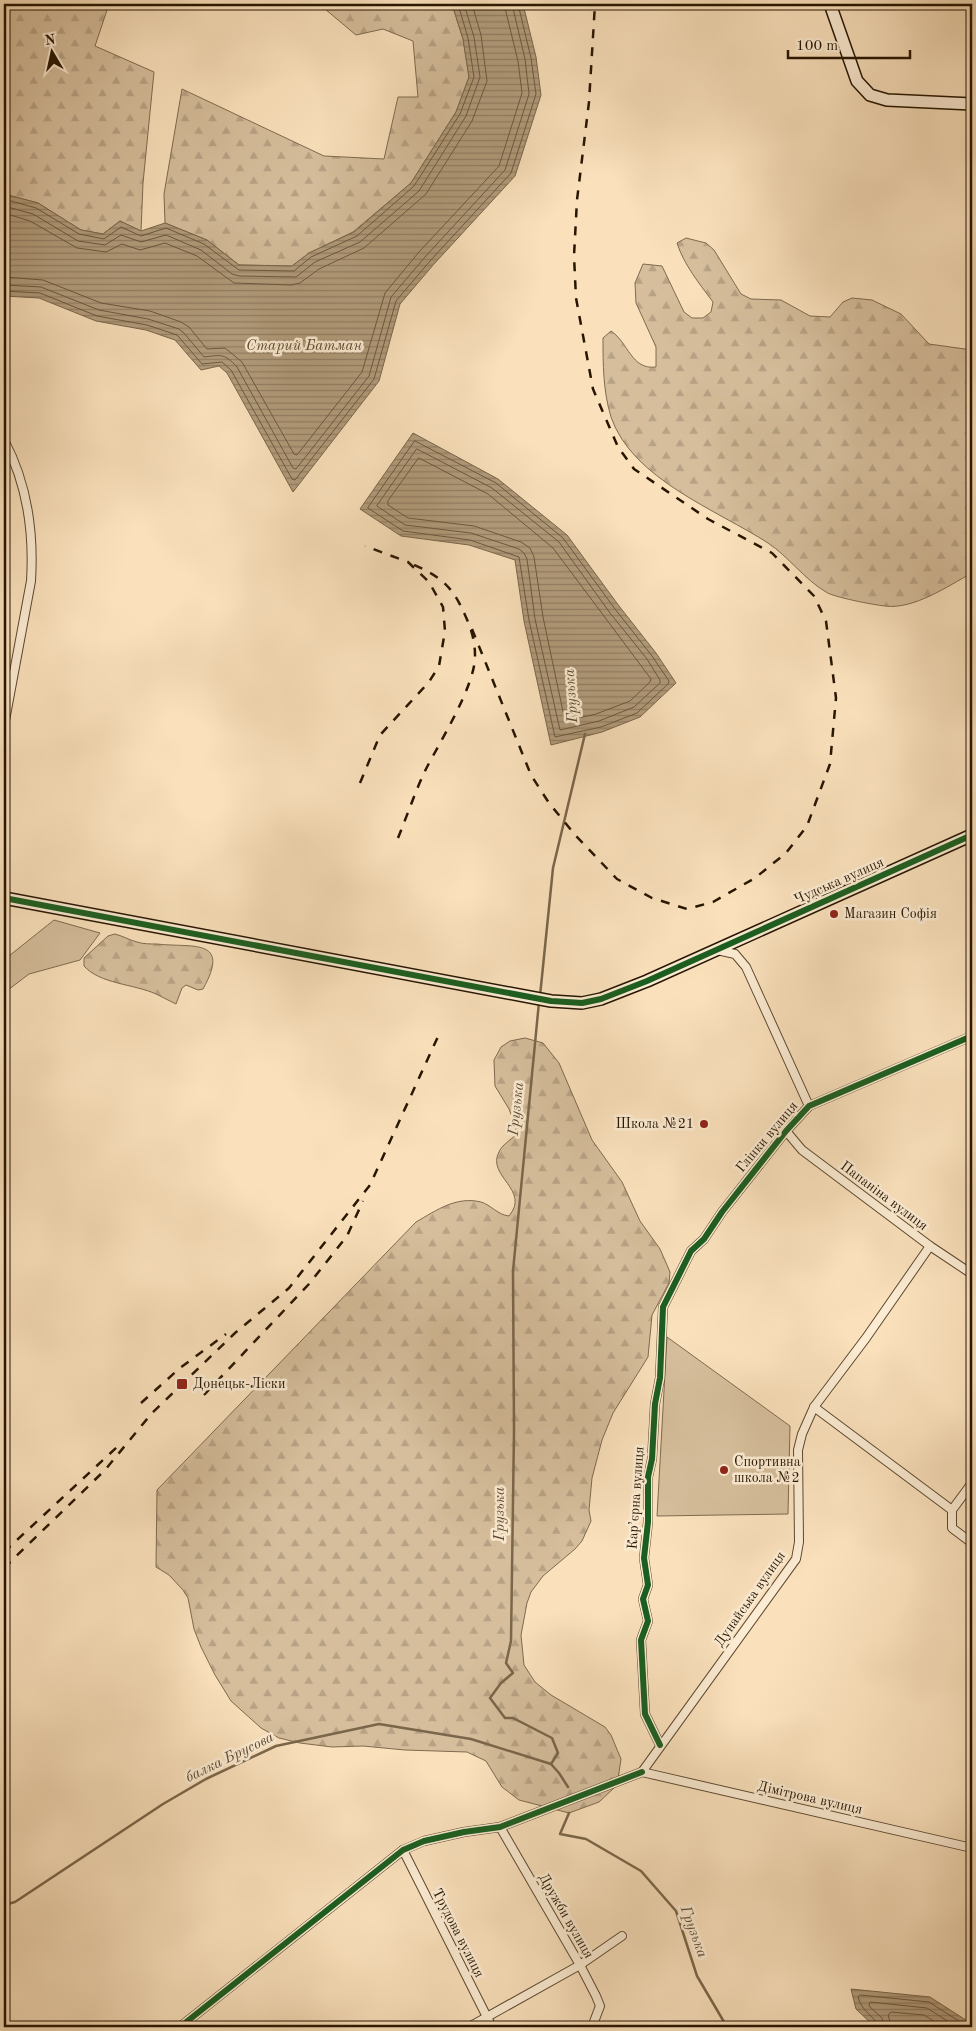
<svg xmlns="http://www.w3.org/2000/svg" width="976" height="2031" font-family="'Old Standard TT',serif">
  <style>
    .grass { fill: #d6be9c; stroke: #7e6a4e }
    .forest { fill: url(#forest-firs); stroke: #7e6a4e }
    .water { fill: url(#water-rules); stroke: #7a664a }
    .lines { fill: none; stroke-linecap: round; stroke-linejoin: round }
    .shore { stroke: #6c583e; stroke-width: 1 }
    .stream { stroke: #7a664a; stroke-width: 2.5 }
    .street-casing { stroke: #5c482f; stroke-width: 10 }
    .secondary-casing { stroke: #271500; stroke-width: 14 }
    .street { stroke: #fcecd3; stroke-width: 8 }
    .secondary { stroke: #fcecd3; stroke-width: 11 }
    .rail { stroke: #271500; stroke-width: 2.5; stroke-dasharray: 9 9; stroke-linecap: butt }
    .cycleway-casing { stroke: #fcecd3; stroke-width: 9 }
    .cycleway { stroke: #1b5e20; stroke-width: 6 }
    .poi-dot { fill: #8f2418; stroke: #fcecd3; stroke-width: 2 }
    .labels { text-anchor: middle; dominant-baseline: central; stroke-width: 5; stroke-linejoin: round; paint-order: stroke }
    .street-label { font-size: 14px; fill: #271500; stroke: #fcecd3 }
    .poi-label { font-size: 14px; fill: #271500; stroke: #fcecd3; text-anchor: start }
    .water-label { font-size: 15px; font-style: italic; fill: #5f4b32; stroke: #fcecd3 }
  </style>
  <defs>
    <pattern id="forest-firs" width="22" height="20" patternUnits="userSpaceOnUse" patternTransform="scale(1.25)"><rect width="22" height="20" fill="#d6be9c"/><path d="M5 1l3.5 6h-7zM16 11l3.5 6h-7z" fill="#b8a285"/></pattern>
    <pattern id="water-rules" width="6" height="5" patternUnits="userSpaceOnUse" patternTransform="scale(1.25)"><rect width="6" height="5" fill="#b29c7c"/><path d="M0 2.5h6" fill="none" stroke="#917e63"/></pattern>
  </defs>
  <rect width="100%" height="100%" fill="#fae1bc"/>
  <filter id="stains"><feTurbulence type="fractalNoise" baseFrequency=".004" numOctaves="4"/><feColorMatrix values="0 0 0 0 .2 0 0 0 0 .09 0 0 0 0 .02 0 0 0 .5 -.17"/></filter>
  <radialGradient id="worn" r=".72"><stop offset=".6" stop-color="#630" stop-opacity="0"/><stop offset="1" stop-color="#630" stop-opacity=".3"/></radialGradient>
  <g class="grass">
    <path d="M54,920L100,933L80,960L29,974L4,993V960Z"/>
    <path d="M667,1337L790,1426L788,1514L657,1516Z"/>
  </g>
  <g class="forest">
    <path d="M4,4H109L95,46L154,72L143,183L141,231L120,221L103,234L81,230L38,203L4,194Z"/>
    <path d="M332,4H452L463,39L469,77L456,112L411,183L353,232L309,253L292,266L239,265L207,240L165,223L164,194L182,89L324,156L384,159L398,97H418L413,41L383,29L356,35L325,9Z"/>
    <path d="M686,238L706,243L714,250L741,294L751,299L781,300L810,316L830,317L843,302L852,298L872,300L901,314L929,344L972,350V573C948,586 913,610 885,606C874,605 833,597 826,592C804,579 789,557 768,543C717,510 632,479 611,417C603,391 603,364 603,338L611,331C629,343 631,370 656,367V347L636,303L635,283L643,264L662,266L684,312L692,318H703L711,312L713,302C699,283 684,265 677,243Z"/>
    <path d="M115,934C123,936 129,940 137,942C143,944 150,944 157,944C191,948 232,937 203,989L198,990L186,985L182,988L176,1004C169,1001 163,997 156,994C134,984 100,984 84,966V958L108,936Z"/>
    <path d="M525,1038L543,1043L559,1063L592,1140L622,1182L640,1221L660,1249L670,1272L669,1283L652,1315L648,1357L613,1413L602,1440L592,1478L589,1510L591,1521L582,1541L575,1549L543,1576L531,1592L527,1603L521,1635L524,1665L535,1682L551,1695L605,1727L611,1735L621,1759L618,1779L614,1788L599,1802L569,1813L519,1800L502,1787L486,1761L467,1752L405,1750L363,1746L332,1747L300,1743L279,1738L261,1728L231,1701L215,1675L201,1647L194,1629L188,1598L183,1590L169,1575L156,1567L157,1490L416,1222C437,1210 456,1196 481,1202C491,1205 498,1215 509,1216C531,1190 486,1176 499,1152C502,1145 510,1140 516,1135L515,1125L509,1109L495,1086L494,1060L501,1047L510,1041Z"/>
  </g>
  <g class="water">
    <path d="M452,4H523L536,57L541,95L515,176L434,264L400,304L379,381L293,492L227,373L219,366L201,370L175,340L146,330L96,321L39,298L4,296V194L38,203L81,230L103,234L120,221L141,231L165,223L207,240L239,265L292,266L309,253L354,232L411,183L456,112L469,77L463,39Z"/>
    <path d="M413,433L498,479L567,535L619,606L656,653L676,683L640,717L602,732L551,745L524,621L515,560L469,545L401,536L360,509Z"/>
    <path d="M851,1989L930,1997L972,2024V2027H875L856,2009Z"/>
  </g>
  <g class="lines">
    <g class="shore">
      <path d="M4,199L36,208L79,234L104,239L121,227L141,236L166,228L204,244L239,270L294,271L311,257L357,236L414,186L460,114L474,77L468,38L458,4"/>
      <path d="M4,206L33,214L78,241L105,245L121,235L141,242L166,235L201,250L232,274L239,276L296,277L315,262L360,242L419,191L466,116L480,77L474,37L464,4"/>
      <path d="M4,213L30,221L77,248L106,252L122,244L140,250L165,243L197,256L234,283L291,285L300,283L319,269L364,248L426,194L472,121L487,81L481,35L472,4"/>
      <path d="M4,277L43,280L101,303L150,311L181,322L189,327L207,349L225,348L242,362L294,454L297,455L362,372L385,293L419,252L499,166L522,93L518,61L504,4"/>
      <path d="M4,285L41,287L99,310L148,319L179,329L184,333L204,357C221,355 224,353 237,367L293,468L296,469L369,376L391,297L425,257L505,170L529,94L525,59L512,4"/>
      <path d="M4,291L40,293L97,316L147,325L177,335L202,364L222,362L231,370L292,479L295,480L374,379L396,301L430,261L511,173L536,94L531,58L518,4"/>
      <path d="M415,441L496,483L563,538L615,609L652,656L669,681L668,684L637,713L601,727L555,737L529,620L519,557L470,540L403,531L368,508Z"/>
      <path d="M417,449L492,488L559,542L610,613L647,659L660,680V683L634,707L599,721L560,730L535,619L527,559L524,553L519,549L471,533L405,525L377,506Z"/>
      <path d="M419,458L488,494L553,548L651,679L650,682L630,701L596,714L565,721L543,617L534,557L530,548L521,542L474,526L408,518L388,505V501Z"/>
      <path d="M878,2027C876,2016 862,2013 858,1997L860,1995L929,2002L968,2027"/>
      <path d="M884,2027L882,2018L869,2006L870,2002L927,2008L957,2027"/>
      <path d="M892,2027L888,2015L891,2012L924,2015L943,2027"/>
    </g>
    <g class="stream">
      <path d="M540,996L553,868L585,734"/>
      <path d="M539,1002L513,1271L514,1431L511,1641L506,1663L513,1673L501,1683L490,1698L505,1718H513L552,1738L558,1753L551,1764L559,1773L568,1787"/>
      <path d="M569,1813L560,1834L586,1839L641,1871L676,1911L697,1976L727,2027"/>
      <path d="M4,1905L15,1902L163,1804L206,1779L276,1746L379,1724L471,1739L551,1764"/>
    </g>
    <defs>
      <g id="street">
        <path d="M4,440C27,483 34,532 31,581L4,726"/>
        <path d="M717,950L735,954L746,967L809,1106"/>
        <path d="M786,1131L802,1150L930,1246L972,1274"/>
        <path d="M814,1407L952,1510"/>
        <path d="M952,1510V1528L972,1543"/>
        <path d="M952,1510L972,1483"/>
        <path d="M660,1745L645,1714L641,1640L648,1621L643,1599L648,1585L644,1558L648,1522V1477L652,1459L655,1404L660,1378L663,1307L691,1251L704,1239L722,1212L786,1131L809,1106L972,1036"/>
        <path d="M642,1772L796,1559L799,1542L798,1450L802,1434L814,1407L866,1338L930,1246"/>
        <path d="M642,1772L972,1848"/>
        <path d="M500,1827L580,1965L596,1996L600,2006L592,2027"/>
        <path d="M403,1850L492,2027"/>
        <path d="M180,2027L403,1850L424,1841L464,1832L500,1827L642,1772"/>
        <path d="M469,2027L580,1965L622,1936"/>
      </g>
      <g id="secondary">
        <path d="M830,4L857,81L870,95L887,100L972,104"/>
        <path d="M4,898L551,1001L582,1003L601,999L647,981L972,835"/>
      </g>
    </defs>
    <use href="#street" class="street-casing"/>
    <use href="#secondary" class="secondary-casing"/>
    <use href="#street" class="street"/>
    <use href="#secondary" class="secondary"/>
    <g class="rail">
      <path d="M472,629L531,775L549,803L576,836L617,879L652,898L687,909L713,902L755,878L786,853L807,826L830,764L836,698L826,621L814,596L772,553L708,519L634,469L618,447L593,389L576,298L574,256L577,200L589,102L595,4"/>
      <path d="M360,783L380,735L429,682L439,666L445,631L443,607L429,582L408,562L365,546"/>
      <path d="M398,838C407,816 415,792 425,771C439,743 476,685 475,655C475,641 471,628 465,615C451,583 439,576 408,562"/>
      <path d="M204,1395L309,1284L347,1236L363,1201"/>
      <path d="M141,1403L180,1368L226,1334"/>
      <path d="M4,1552L117,1447"/>
      <path d="M4,1568L105,1470L152,1413L235,1333L289,1288L370,1185L441,1030"/>
    </g>
    <defs>
      <g id="cycleway">
        <path d="M4,898L551,1001L582,1003L601,999L647,981L972,835"/>
        <path d="M660,1745L645,1714L641,1640L648,1621L643,1599L648,1585L644,1558L648,1522V1477L652,1459L655,1404L660,1378L663,1307L691,1251L704,1239L722,1212L786,1131L809,1106L972,1036"/>
        <path d="M180,2027L403,1850L424,1841L464,1832L500,1827L642,1772"/>
      </g>
    </defs>
    <use href="#cycleway" class="cycleway-casing"/>
    <use href="#cycleway" class="cycleway"/>
  </g>
  <g class="poi-dot">
    <circle cx="834" cy="914" r="5"/>
    <circle cx="704" cy="1124" r="5"/>
    <rect x="176" y="1378" width="12" height="12" rx="2.5"/>
    <circle cx="724" cy="1470" r="5"/>
  </g>
  <g class="labels">
    <g class="street-label">
      <text transform="translate(839 881) rotate(-24)">Чудська вулиця</text>
      <text transform="translate(767 1137) rotate(-50)">Глінки вулиця</text>
      <text transform="translate(884 1196) rotate(37)">Папаніна вулиця</text>
      <text transform="translate(636 1498) rotate(-86)">Кар’єрна вулиця</text>
      <text transform="translate(750 1599) rotate(-55)">Дунайська вулиця</text>
      <text transform="translate(810 1798) rotate(13)">Дімітрова вулиця</text>
      <text transform="translate(566 1916) rotate(60)">Дружби вулиця</text>
      <text transform="translate(458 1933) rotate(63)">Трудова вулиця</text>
    </g>
    <g class="poi-label">
      <text x="844" y="914">Магазин Софія</text>
      <text x="694" y="1124" text-anchor="end">Школа №21</text>
      <text x="193" y="1384">Донецьк-Ліски</text>
      <text x="734" y="1462">Спортивна<tspan x="734" dy="16">школа №2</tspan></text>
    </g>
    <g class="water-label">
      <text x="304" y="346">Старий Батман</text>
      <text transform="translate(572 696) rotate(-94)">Грузька</text>
      <text transform="translate(517 1109) rotate(-84)">Грузька</text>
      <text transform="translate(500 1514) rotate(-90)">Грузька</text>
      <text transform="translate(230 1758) rotate(-26)">балка Брусова</text>
      <text transform="translate(693 1932) rotate(70)">Грузька</text>
    </g>
  </g>
  <rect width="976" height="2031" fill="none" stroke="#fae1bc" stroke-width="20"/>
  <rect x="5" y="5" width="966" height="2021" fill="none" stroke="#271500" stroke-width="2.5"/>
  <rect x="10" y="10" width="956" height="2011" fill="none" stroke="#271500"/>
  <g transform="translate(52 52) rotate(351)" stroke="#fcecd3" stroke-width="4" paint-order="stroke">
  <path d="M0-4L9 19L0 12L-9 19Z" fill="#271500"/>
  <text y="-8" font-size="14" font-weight="bold" text-anchor="middle" fill="#271500">N</text>
  </g>
  <path d="M788 50v8h122v-8" fill="none" stroke="#271500" stroke-width="2.5"/>
  <text x="796" y="50" font-size="15" fill="#271500" stroke="#fcecd3" stroke-width="4" paint-order="stroke">100 m</text>
  <rect width="100%" height="100%" filter="url(#stains)"/>
  <rect width="100%" height="100%" fill="url(#worn)"/>
</svg>
